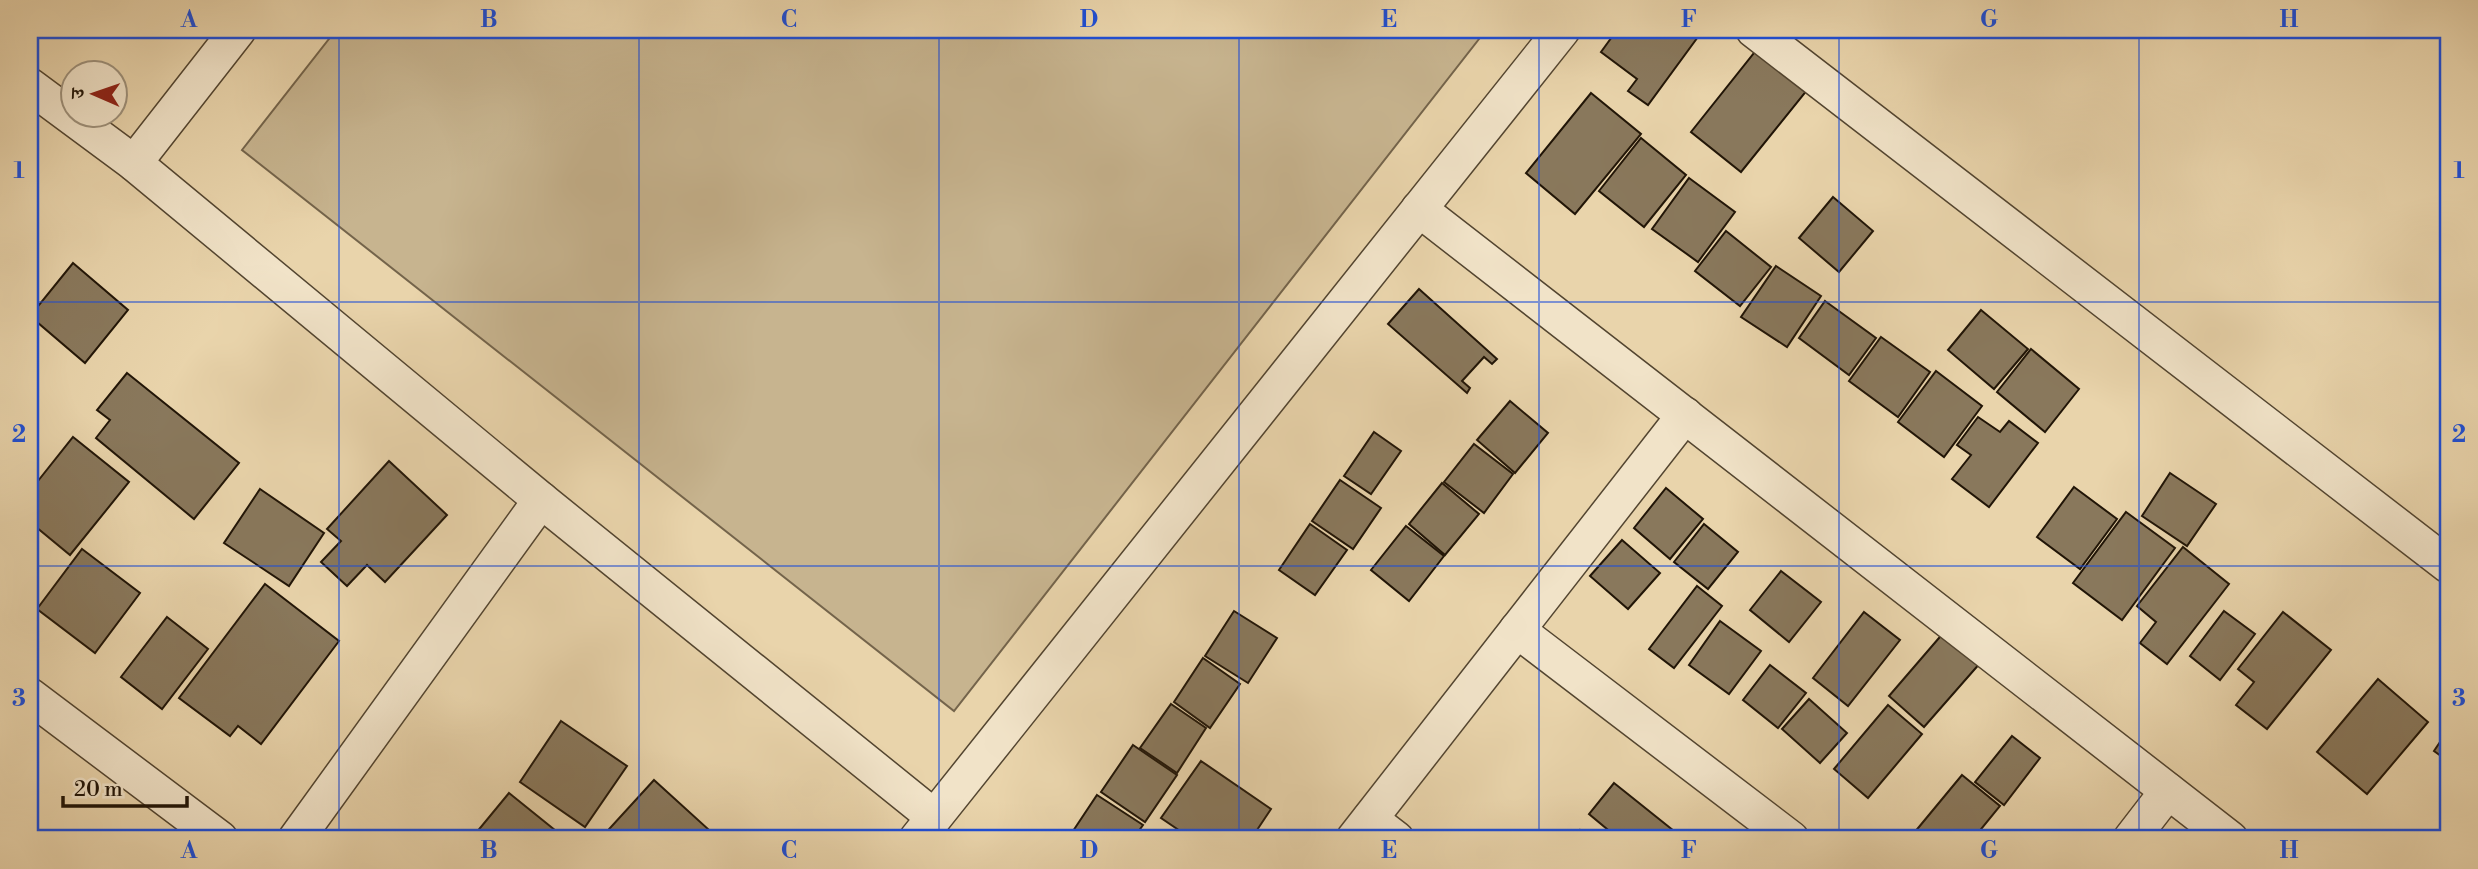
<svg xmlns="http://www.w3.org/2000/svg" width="2478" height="869" font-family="'Libre Bodoni','Noto Serif Devanagari',serif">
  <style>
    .green { fill: #c7b48f; stroke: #74644b; stroke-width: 2 }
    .building { fill: #89785c; stroke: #211507; stroke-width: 2 }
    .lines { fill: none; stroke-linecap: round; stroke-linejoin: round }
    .minor-casing { stroke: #534530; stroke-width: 38 }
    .minor { stroke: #f1e3c8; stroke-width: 35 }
    .grid { fill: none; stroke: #1d4ed8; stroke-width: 2; stroke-opacity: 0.55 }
    .neatline { fill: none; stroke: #1d4ed8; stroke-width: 2.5 }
    .grid-label { font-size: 23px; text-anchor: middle; font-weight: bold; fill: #1d4ed8 }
  </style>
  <rect width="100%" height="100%" fill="#e9d4ab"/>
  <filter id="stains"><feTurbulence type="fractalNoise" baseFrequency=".00286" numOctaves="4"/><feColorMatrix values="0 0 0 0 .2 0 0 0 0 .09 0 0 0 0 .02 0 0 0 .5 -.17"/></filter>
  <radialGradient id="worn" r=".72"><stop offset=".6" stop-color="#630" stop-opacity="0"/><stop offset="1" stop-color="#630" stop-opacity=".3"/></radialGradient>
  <path class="green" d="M336,30H1486L954,711L242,150Z"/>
  <g class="building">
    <path d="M1617,30H1703L1648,105L1628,91L1637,79L1601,52Z"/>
    <path d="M1758,48L1808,89L1741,172L1691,132Z"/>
    <path d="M1591,93L1641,134L1575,214L1526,173Z"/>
    <path d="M1641,138L1686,175L1644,227L1599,191Z"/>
    <path d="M1689,178L1735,212L1698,262L1652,229Z"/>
    <path d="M1833,197L1873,231L1839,272L1799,238Z"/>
    <path d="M1726,231L1771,267L1740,306L1695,271Z"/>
    <path d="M73,263L128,310L85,363L30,316Z"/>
    <path d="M1776,266L1821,296L1787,347L1741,317Z"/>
    <path d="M1419,289L1497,359L1492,364L1484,357L1462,381L1470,388L1467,393L1388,324Z"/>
    <path d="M1825,301L1876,338L1849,375L1799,338Z"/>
    <path d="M1981,310L2028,349L1994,389L1948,350Z"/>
    <path d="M1881,337L1930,372L1898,417L1849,381Z"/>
    <path d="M2031,349L2079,389L2045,432L1997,392Z"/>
    <path d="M1936,371L1982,406L1944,457L1898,422Z"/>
    <path d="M127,373L239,463L194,519L96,438L110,420L97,410Z"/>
    <path d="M1510,401L1548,433L1515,473L1477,440Z"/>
    <path d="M1978,417L2000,432L2009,421L2038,443L1989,507L1952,479L1971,455L1957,445Z"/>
    <path d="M1374,432L1401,451L1371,494L1344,476Z"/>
    <path d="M73,437L129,482L70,555L30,522V491Z"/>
    <path d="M1474,444L1513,474L1484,513L1444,482Z"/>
    <path d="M389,461L447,515L385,582L367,565L347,586L321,562L341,541L327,529Z"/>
    <path d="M2170,473L2216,504L2187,546L2142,516Z"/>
    <path d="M1340,480L1381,508L1353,549L1312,521Z"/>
    <path d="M1442,483L1479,514L1445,555L1409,524Z"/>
    <path d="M2074,487L2117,519L2080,569L2037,537Z"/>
    <path d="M1666,488L1703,519L1670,559L1634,528Z"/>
    <path d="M260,489L324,533L289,586L224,543Z"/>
    <path d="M2126,512L2175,548L2122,620L2073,583Z"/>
    <path d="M1310,524L1347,550L1315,595L1279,570Z"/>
    <path d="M1704,524L1738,552L1708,589L1674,562Z"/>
    <path d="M1406,526L1444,556L1409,601L1371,570Z"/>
    <path d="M1622,540L1660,573L1628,609L1590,576Z"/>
    <path d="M2183,547L2229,584L2167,664L2140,643L2156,622L2137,606Z"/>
    <path d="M82,549L140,593L95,653L37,609Z"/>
    <path d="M1781,571L1821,602L1789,642L1750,610Z"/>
    <path d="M265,584L339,641L261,744L238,726L230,736L179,698Z"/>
    <path d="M1697,586L1722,606L1674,668L1649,649Z"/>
    <path d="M1234,611L1277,638L1248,683L1205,656Z"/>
    <path d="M2224,611L2255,634L2220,680L2190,656Z"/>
    <path d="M1864,612L1900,640L1848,706L1813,678Z"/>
    <path d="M2283,612L2331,650L2267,729L2236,705L2254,682L2238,669Z"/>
    <path d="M167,617L208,649L162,709L121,677Z"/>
    <path d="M1720,621L1761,651L1729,694L1689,665Z"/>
    <path d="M1945,631L1981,662L1924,727L1889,696Z"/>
    <path d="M1203,658L1240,684L1210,728L1174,702Z"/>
    <path d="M1770,665L1806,693L1778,728L1743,700Z"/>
    <path d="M2378,679L2428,722L2367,794L2317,752Z"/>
    <path d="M1809,699L1847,733L1820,763L1782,729Z"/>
    <path d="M1171,704L1206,728L1177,773L1140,748Z"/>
    <path d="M1888,705L1922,734L1868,798L1834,769Z"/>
    <path d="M561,721L627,766L585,827L520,782Z"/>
    <path d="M2448,730V761L2434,751Z"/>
    <path d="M2012,736L2040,758L2004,805L1975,782Z"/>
    <path d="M1133,745L1177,775L1145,822L1101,792Z"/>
    <path d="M1201,761L1271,809L1251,839H1192L1161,818Z"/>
    <path d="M1962,775L2000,806L1973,839H1921L1914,833Z"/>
    <path d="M654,780L708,829L700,839H600Z"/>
    <path d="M1614,783L1684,839H1619L1589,814Z"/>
    <path d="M509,793L566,839H471Z"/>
    <path d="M1097,795L1143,825L1133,839L1069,837Z"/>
    <path d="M1580,830L1591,839H1572Z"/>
  </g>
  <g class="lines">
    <defs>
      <g id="minor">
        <path d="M1754,30L2448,565"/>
        <path d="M30,86L134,163L541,500L934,817"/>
        <path d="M134,163L238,30"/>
        <path d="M1419,209L2230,839"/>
        <path d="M1517,630L1791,839"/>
        <path d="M30,696L220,839"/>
        <path d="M1370,819L1396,839"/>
        <path d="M296,839L541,500"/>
        <path d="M917,839L1562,30"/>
        <path d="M1354,839L1685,415"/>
        <path d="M2131,839L2168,791"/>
      </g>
    </defs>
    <use href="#minor" class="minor-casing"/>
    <use href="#minor" class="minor"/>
  </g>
  <path class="grid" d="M339,30V839M639,30V839M939,30V839M1239,30V839M1539,30V839M1839,30V839M2139,30V839M30,302H2448M30,566H2448"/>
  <rect width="2478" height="869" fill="none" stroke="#e9d4ab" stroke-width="77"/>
  <g transform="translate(94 94) rotate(272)"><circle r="33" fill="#f1e3c8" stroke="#9e917b" stroke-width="2"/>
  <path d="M0-5L12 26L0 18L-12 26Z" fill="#8f2418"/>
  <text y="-10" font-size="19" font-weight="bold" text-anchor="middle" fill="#211507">उ</text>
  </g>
  <path d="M63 796v10h124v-10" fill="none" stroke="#211507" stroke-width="3.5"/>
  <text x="74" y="796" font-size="21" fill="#211507" stroke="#f1e3c8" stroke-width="5" paint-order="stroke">20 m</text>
  <rect x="38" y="38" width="2402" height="792" class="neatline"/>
  <g class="grid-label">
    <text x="189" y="27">A</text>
    <text x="489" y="27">B</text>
    <text x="789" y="27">C</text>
    <text x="1089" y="27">D</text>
    <text x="1389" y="27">E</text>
    <text x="1689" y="27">F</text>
    <text x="1989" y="27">G</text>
    <text x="2289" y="27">H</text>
    <text x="19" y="178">1</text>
    <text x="2459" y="178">1</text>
    <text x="19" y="442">2</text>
    <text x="2459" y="442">2</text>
    <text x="19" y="706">3</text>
    <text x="2459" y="706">3</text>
    <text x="189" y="858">A</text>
    <text x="489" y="858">B</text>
    <text x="789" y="858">C</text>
    <text x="1089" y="858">D</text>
    <text x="1389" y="858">E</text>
    <text x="1689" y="858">F</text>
    <text x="1989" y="858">G</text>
    <text x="2289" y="858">H</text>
  </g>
  <rect width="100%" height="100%" filter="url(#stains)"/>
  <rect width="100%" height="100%" fill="url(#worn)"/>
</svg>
